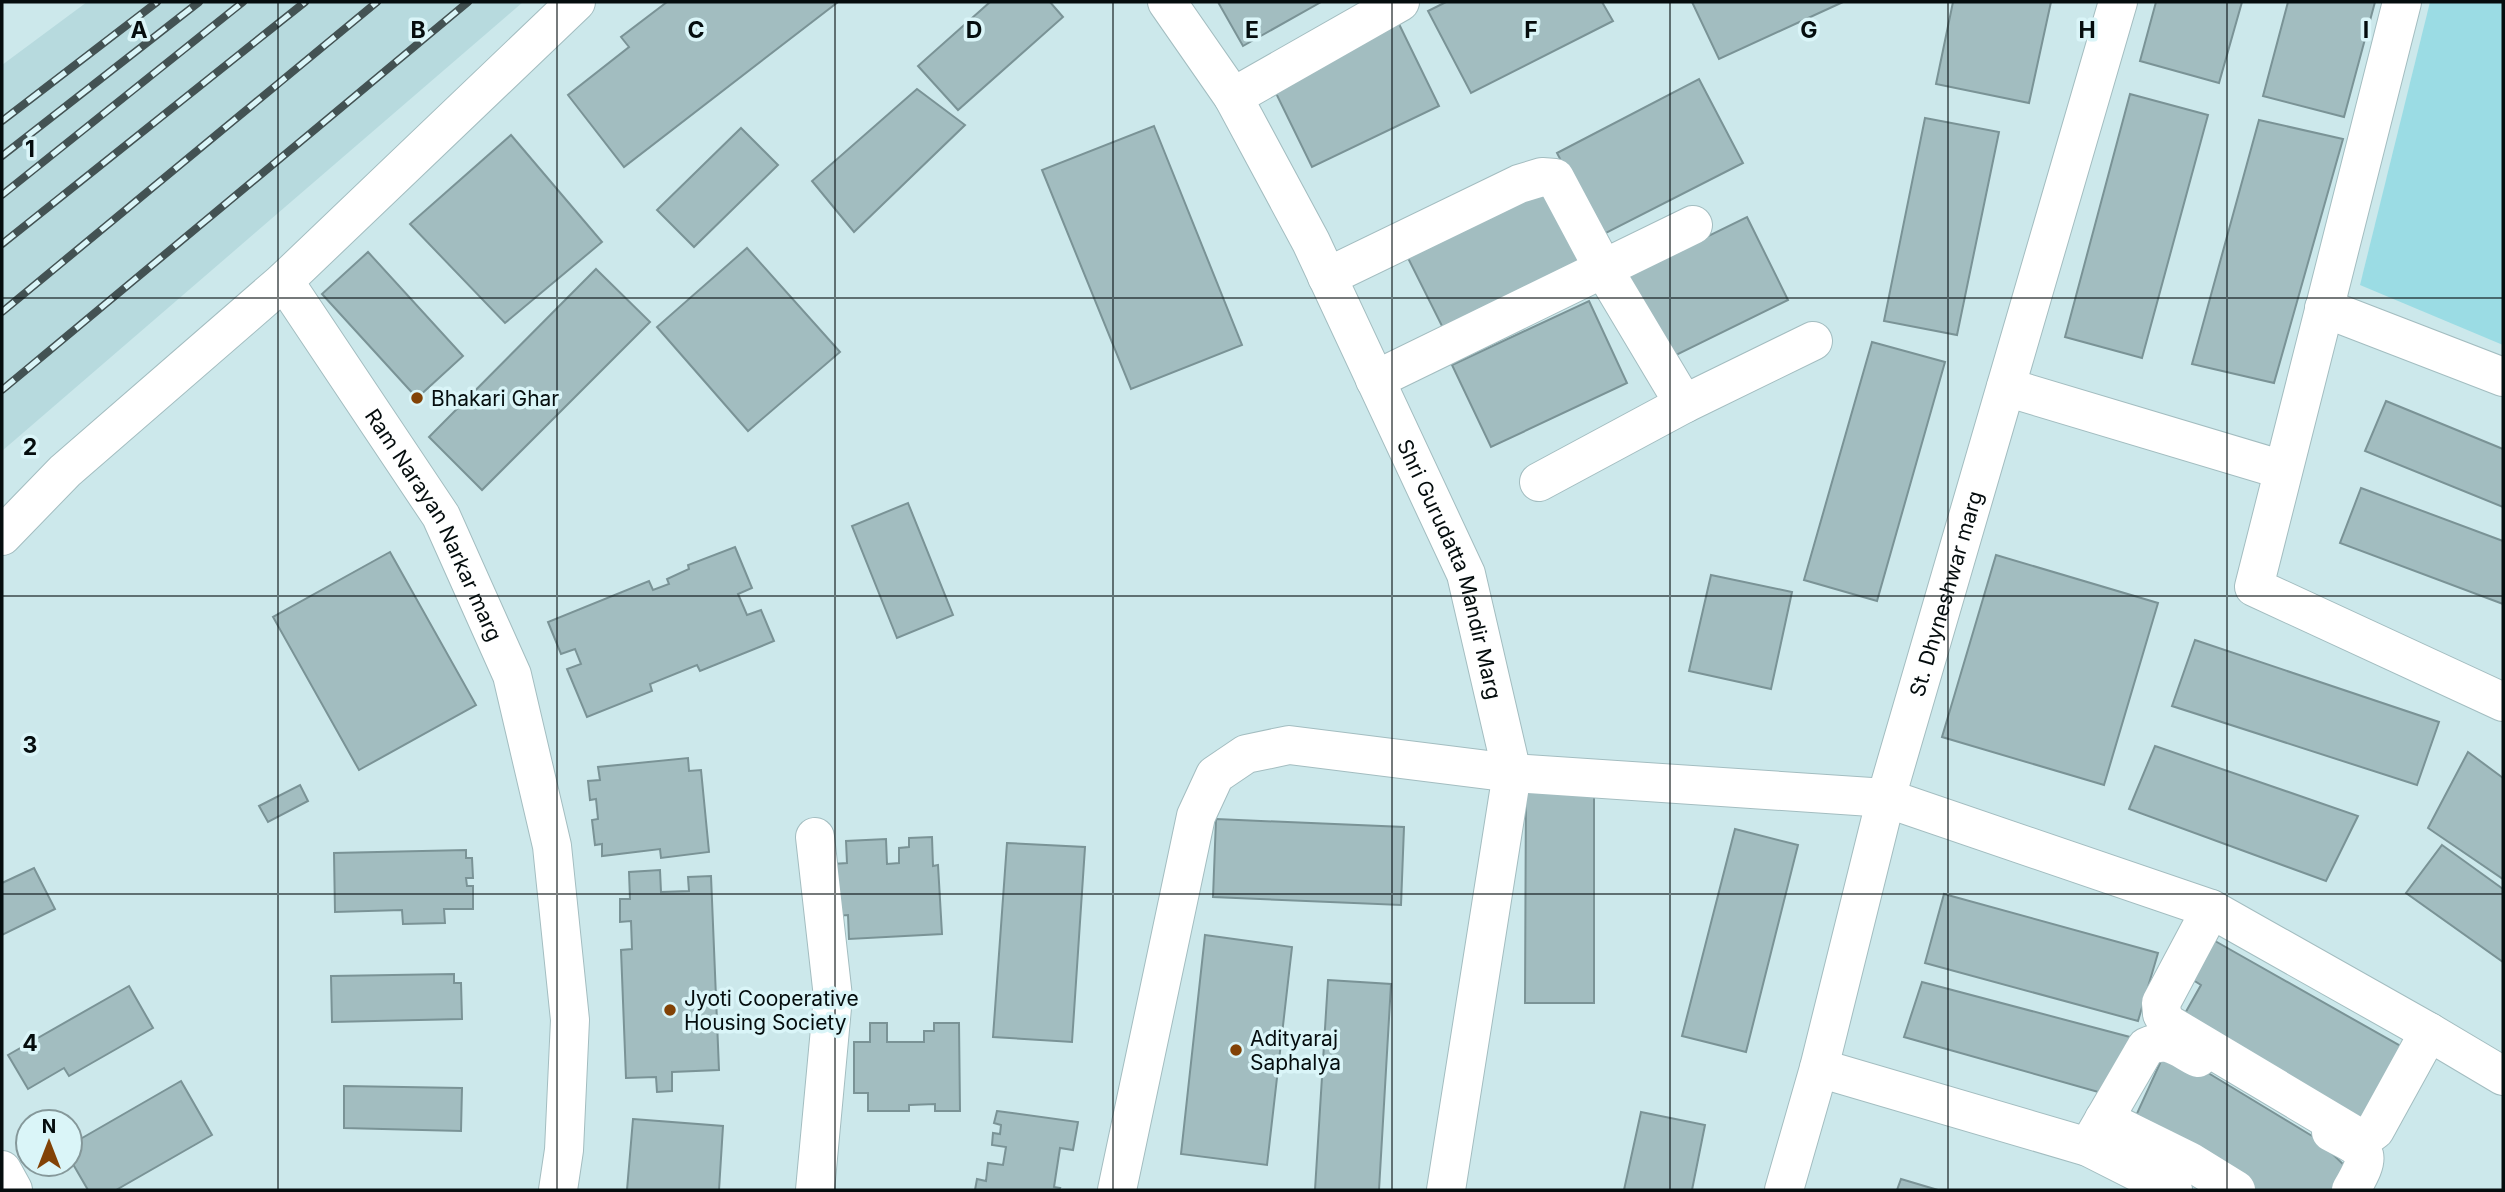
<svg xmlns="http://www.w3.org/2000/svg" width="2505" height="1192" font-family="Inter,sans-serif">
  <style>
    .built { fill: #b7dade }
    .green { fill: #9bdce4 }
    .building { fill: #a2bdc0; stroke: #7a9396; stroke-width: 2 }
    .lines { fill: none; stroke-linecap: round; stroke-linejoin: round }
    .street-casing { stroke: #a3bdc0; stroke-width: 40 }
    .street { stroke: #fff; stroke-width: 38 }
    .rail-casing { stroke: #435253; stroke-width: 8 }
    .rail { stroke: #daf5f8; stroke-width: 5; stroke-dasharray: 16; stroke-linecap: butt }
    .grid { fill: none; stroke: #050d0e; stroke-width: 2; stroke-opacity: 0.55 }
    .poi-dot { fill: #824206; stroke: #daf5f8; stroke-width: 2.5 }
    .labels { text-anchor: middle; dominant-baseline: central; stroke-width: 7; stroke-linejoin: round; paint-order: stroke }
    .poi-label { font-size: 21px; fill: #050d0e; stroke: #daf5f8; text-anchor: start }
    .street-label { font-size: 21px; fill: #050d0e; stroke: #daf5f8 }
    .grid-label { font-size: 23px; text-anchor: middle; font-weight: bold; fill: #050d0e; stroke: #daf5f8; stroke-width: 7; stroke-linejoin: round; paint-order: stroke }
  </style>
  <rect width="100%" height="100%" fill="#cce8eb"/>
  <path class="built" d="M87,2H523L2,451V65Z"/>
  <path class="green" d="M2430,2H2503V345L2360,285Z"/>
  <g class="building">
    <path d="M667,2H838L624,167L568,95L629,47L621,37Z"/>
    <path d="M990,2H1050L1063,17L958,110L918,66Z"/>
    <path d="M1218,2H1321L1243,46Z"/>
    <path d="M1446,2H1602L1613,21L1471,93L1428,11Z"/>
    <path d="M1692,2H1843L1719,59Z"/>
    <path d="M1953,2H2051L2029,103L1936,84Z"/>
    <path d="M2156,2H2242L2219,83L2140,61Z"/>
    <path d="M2288,2H2375L2344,117L2263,96Z"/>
    <path d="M1398,22L1439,106L1312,167L1271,83Z"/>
    <path d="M1699,79L1743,163L1600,236L1557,153Z"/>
    <path d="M917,89L965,125L854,232L812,181Z"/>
    <path d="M2130,94L2208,115L2142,358L2065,337Z"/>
    <path d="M1925,118L1999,132L1957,335L1884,321Z"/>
    <path d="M2259,120L2343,139L2274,383L2192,364Z"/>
    <path d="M1154,126L1242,345L1131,389L1042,170Z"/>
    <path d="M741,128L778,165L694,247L657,210Z"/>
    <path d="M511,135L602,242L505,323L410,224Z"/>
    <path d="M1545,185L1585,265L1446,334L1406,254Z"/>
    <path d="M1747,217L1788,300L1666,360L1625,277Z"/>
    <path d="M747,248L840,352L748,431L657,327Z"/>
    <path d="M368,252L463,356L417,398L322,294Z"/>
    <path d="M596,269L650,322L482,490L429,437Z"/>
    <path d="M1589,301L1627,383L1491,447L1452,365Z"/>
    <path d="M1872,342L1945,362L1877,601L1804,580Z"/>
    <path d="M2386,401L2503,449V507L2365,451Z"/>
    <path d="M2361,488L2503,541V604L2340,543Z"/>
    <path d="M908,503L953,615L897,638L852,526Z"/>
    <path d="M735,547L752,588L738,594L747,615L761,610L774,641L700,671L697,665L650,684L652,691L587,717L567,669L581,664L575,649L561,654L548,622L649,581L653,590L669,584L667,579L689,569L688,565Z"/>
    <path d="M390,552L476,705L359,770L273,617Z"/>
    <path d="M1996,555L2158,603L2104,785L1942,737Z"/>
    <path d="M1711,575L1792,592L1771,689L1689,671Z"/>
    <path d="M2195,640L2439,722L2417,785L2172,706Z"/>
    <path d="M2155,746L2358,816L2326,881L2129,809Z"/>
    <path d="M2468,752L2503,778V879L2428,828Z"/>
    <path d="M688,758L689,771L701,770L709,852L661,858L660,849L602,856V844L595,845L592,820L598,819L596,799L590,800L588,781L600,780L598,767Z"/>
    <path d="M1526,778H1594V1003H1525Z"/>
    <path d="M300,785L308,801L268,822L259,806Z"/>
    <path d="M1216,819L1404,827L1401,905L1213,897Z"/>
    <path d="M1735,829L1798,845L1746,1052L1682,1036Z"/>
    <path d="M932,837L933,866L938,865L942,934L849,939L848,915L836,916L833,864L847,863L846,841L886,839L887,864L899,863V848L909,847V838Z"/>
    <path d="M1007,843L1085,847L1072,1042L993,1037Z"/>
    <path d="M2442,845L2503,889V962L2406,893Z"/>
    <path d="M466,850V858H472L473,878H466L467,886H473V909H444L445,923L403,924L402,910L335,912L334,853Z"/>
    <path d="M34,868L55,909L2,935V883Z"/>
    <path d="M660,870L661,892L689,891L688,877L711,876L719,1070L672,1072V1091L657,1092L656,1077L626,1078L621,950L632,949L631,921L620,922V899H630L629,872Z"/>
    <path d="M1944,894L2158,953L2138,1021L1925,963Z"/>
    <path d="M1205,935L1292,947L1267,1165L1181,1154Z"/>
    <path d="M2208,937L2404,1048L2363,1124L2183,1017L2201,985L2190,978Z"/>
    <path d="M454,974V983H461L462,1019L332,1022L331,976Z"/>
    <path d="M1328,980L1391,984L1379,1190H1315Z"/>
    <path d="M1922,982L2130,1037L2109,1095L1904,1037Z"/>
    <path d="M129,986L153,1028L69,1076L64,1068L28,1089L8,1055Z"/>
    <path d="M870,1023H887V1042H924V1031H934V1023H959L960,1111H935V1104L909,1105V1111H868V1093H854V1042H870Z"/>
    <path d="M2167,1048L2317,1139L2348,1169L2337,1190H2251L2134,1120Z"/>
    <path d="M181,1081L212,1135L116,1190H88L70,1159V1145Z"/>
    <path d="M344,1086L462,1088L461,1131L344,1128Z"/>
    <path d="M997,1111L1078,1122L1073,1150L1060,1148L1054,1187L1060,1188L1059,1190H975L977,1179L986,1181L988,1163L1003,1165L1006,1147L992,1145L993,1133L1000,1134L1001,1125L994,1123Z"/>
    <path d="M1641,1112L1705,1125L1692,1190H1624Z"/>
    <path d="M633,1119L723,1126L719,1190H627Z"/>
    <path d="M1901,1179L1938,1190H1897Z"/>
  </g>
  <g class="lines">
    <defs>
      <g id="street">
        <path id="s1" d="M1167,2L1233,97L1311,242L1466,574L1512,773L1446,1190"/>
        <path d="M2402,2L2254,587L2503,702"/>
        <path d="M1233,97L1400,2"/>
        <path d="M1327,277L1519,184L1542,177L1555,178L1604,270L1684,404L1813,341"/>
        <path id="s2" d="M284,281L441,516L512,675L552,846L570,1020L564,1150L558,1190"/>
        <path d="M2324,308L2503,377"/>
        <path d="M1375,380L1693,225"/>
        <path d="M2006,387L2283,470"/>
        <path d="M1539,482L1684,404"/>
        <path d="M2,536L65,471L284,281L576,2"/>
        <path d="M815,837L833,997L815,1190"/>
        <path d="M2211,909L2161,1003L2162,1014L2167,1023L2358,1137L2367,1136L2375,1130L2429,1032"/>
        <path d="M1819,1068L2088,1147L2173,1190"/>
        <path d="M2104,1119L2189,1161L2236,1190"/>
        <path d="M2331,1132C2368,1152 2374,1150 2351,1190"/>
        <path d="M2088,1147L2146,1047C2168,1036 2178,1048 2198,1058"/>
        <path d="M2,1170L13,1190"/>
        <path d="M1117,1190L1196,816L1215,775L1246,754L1289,745L1512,773L1886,798L2211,909L2429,1032L2503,1076"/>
        <path id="s3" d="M1784,1190L1819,1068L1886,798L2118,2"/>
      </g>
    </defs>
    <use href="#street" class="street-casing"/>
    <use href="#street" class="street"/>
    <defs>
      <g id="rail">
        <path d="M2,121L157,2"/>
        <path d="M2,156L199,2"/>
        <path d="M2,195L243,2"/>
        <path d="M2,244L305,2"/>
        <path d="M2,312L377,2"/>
        <path d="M2,390L468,2"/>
      </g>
    </defs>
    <use href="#rail" class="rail-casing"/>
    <use href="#rail" class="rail"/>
  </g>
  <path class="grid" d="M278,2V1190M557,2V1190M835,2V1190M1113,2V1190M1392,2V1190M1670,2V1190M1948,2V1190M2227,2V1190M2,298H2503M2,596H2503M2,894H2503"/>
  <g class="poi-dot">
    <circle cx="417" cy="398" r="7"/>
    <circle cx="670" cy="1010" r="7"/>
    <circle cx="1236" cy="1050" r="7"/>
  </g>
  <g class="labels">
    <g class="poi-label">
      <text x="431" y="398">Bhakari Ghar</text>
      <text x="684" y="998">Jyoti Cooperative<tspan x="684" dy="24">Housing Society</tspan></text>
      <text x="1250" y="1038">Adityaraj<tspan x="1250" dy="24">Saphalya</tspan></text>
    </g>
    <g class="street-label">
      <text stroke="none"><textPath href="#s2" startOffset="287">Ram Narayan Narkar marg</textPath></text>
      <text stroke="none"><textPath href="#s1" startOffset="637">Shri Gurudatta Mandir Marg</textPath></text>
      <text stroke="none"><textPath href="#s3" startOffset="618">St. Dhyneshwar marg</textPath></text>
    </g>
  </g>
  <g class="grid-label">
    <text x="139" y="38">A</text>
    <text x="418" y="38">B</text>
    <text x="696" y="38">C</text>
    <text x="974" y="38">D</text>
    <text x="1252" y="38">E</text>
    <text x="1531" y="38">F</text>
    <text x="1809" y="38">G</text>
    <text x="2087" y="38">H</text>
    <text x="2366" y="38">I</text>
    <text x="30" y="157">1</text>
    <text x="30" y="455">2</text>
    <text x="30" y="753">3</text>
    <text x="30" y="1051">4</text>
  </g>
  <rect width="2505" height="1192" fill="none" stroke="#050d0e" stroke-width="7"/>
  <g transform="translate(49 1143)"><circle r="33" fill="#daf5f8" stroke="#85989a" stroke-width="2"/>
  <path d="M0-5L12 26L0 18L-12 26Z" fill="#824206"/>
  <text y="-10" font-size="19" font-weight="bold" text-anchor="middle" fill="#050d0e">N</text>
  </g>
</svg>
